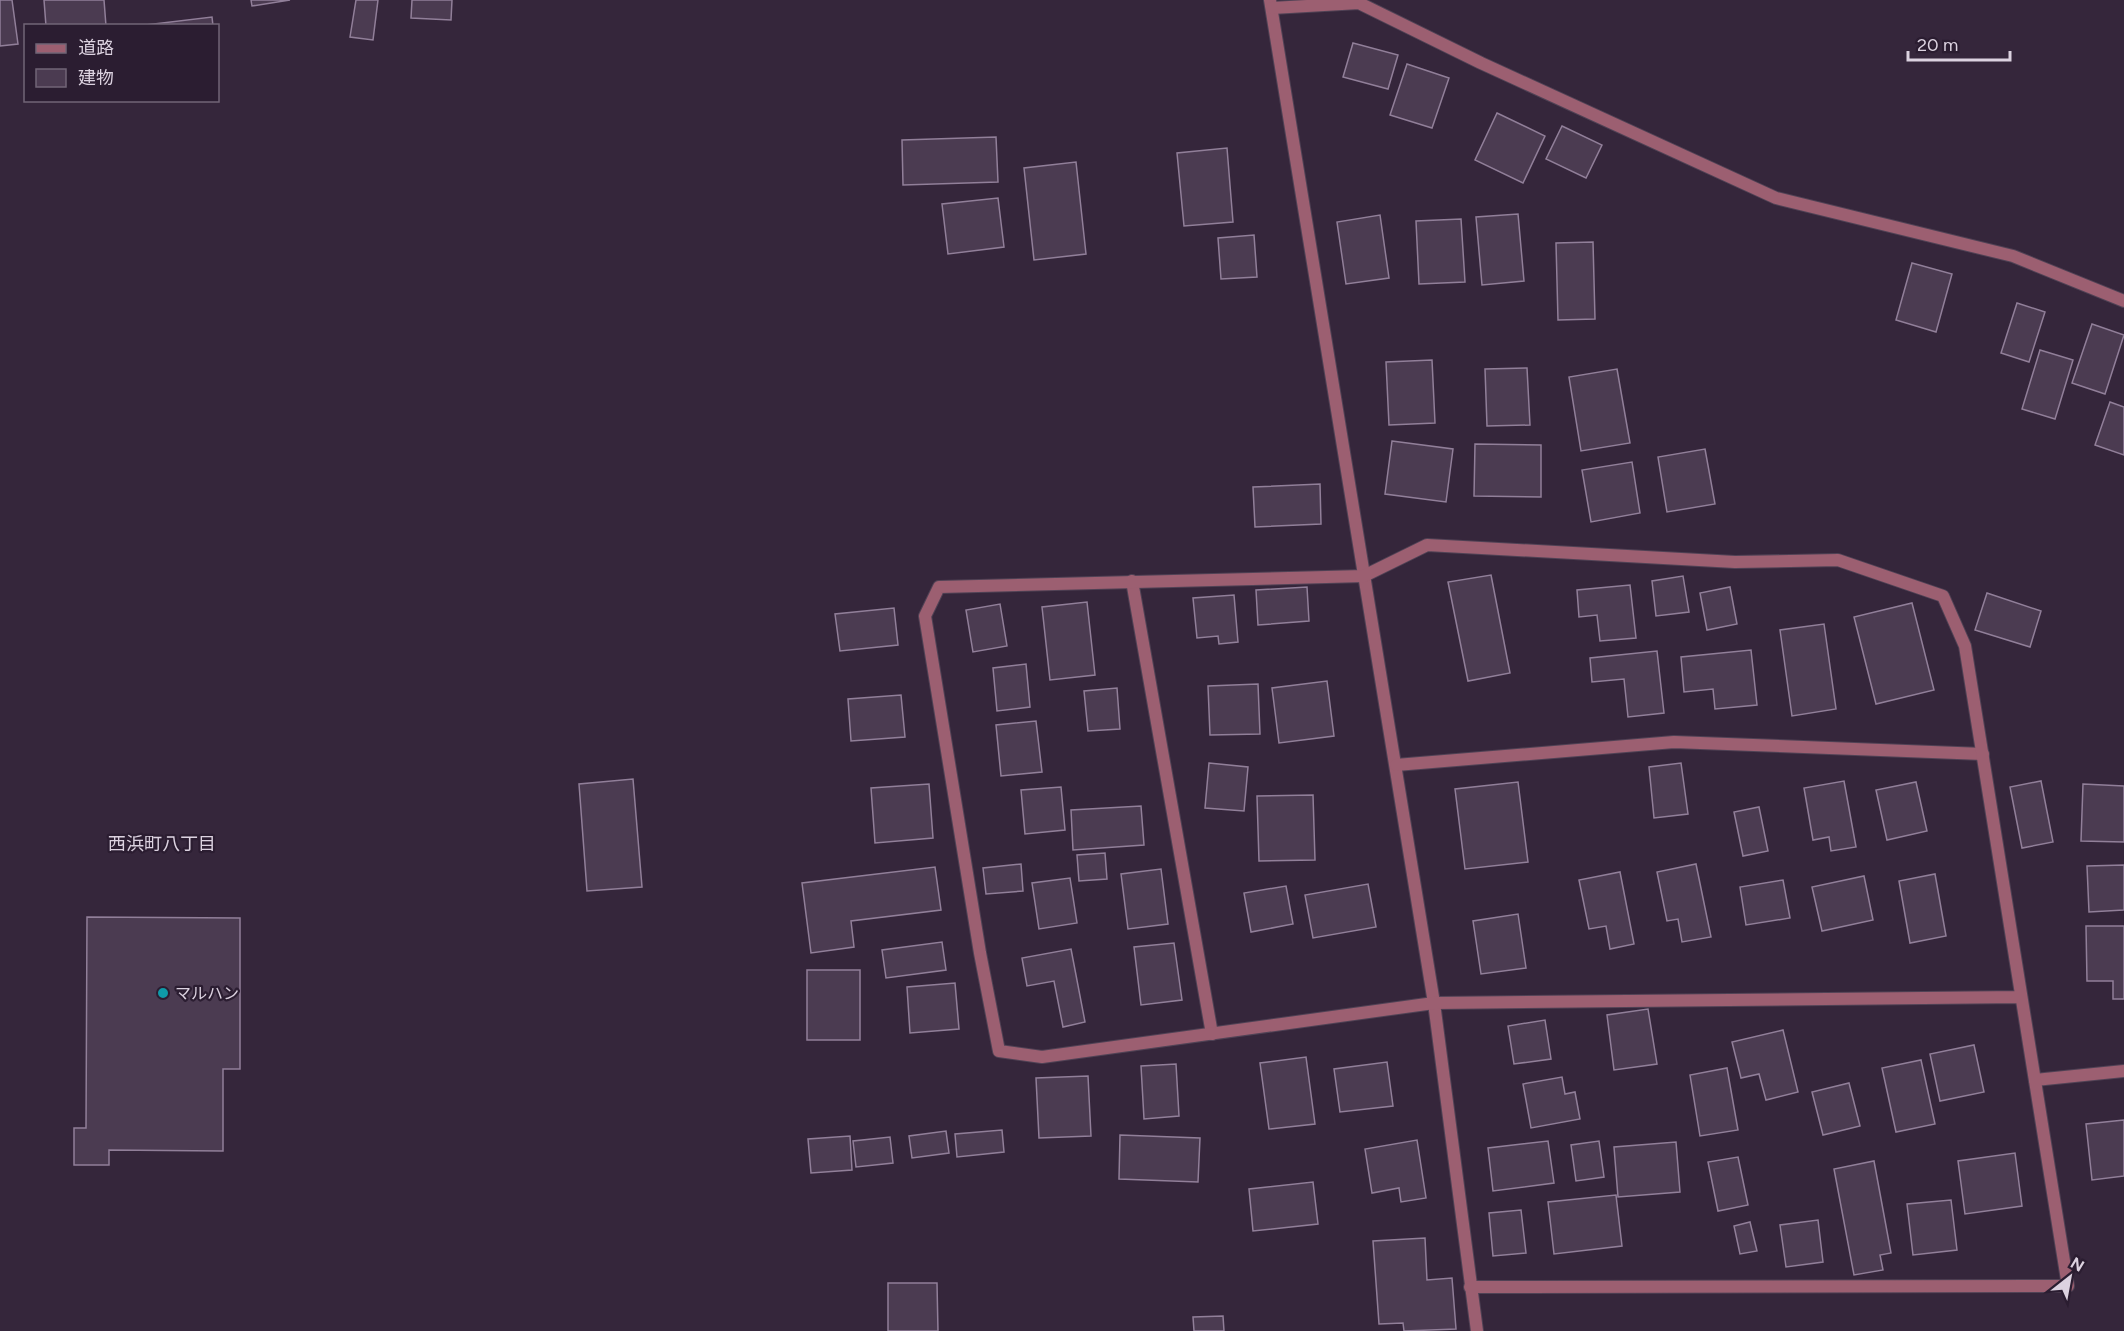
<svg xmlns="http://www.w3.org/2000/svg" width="2124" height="1331" font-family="Figtree,'Noto Sans JP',sans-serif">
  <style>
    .building { fill: #4b3b51; stroke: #917f99; stroke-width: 1.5 }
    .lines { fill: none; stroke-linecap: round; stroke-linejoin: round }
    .street-casing { stroke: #504255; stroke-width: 14 }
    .street { stroke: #9c5f71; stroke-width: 12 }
    .culture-dot { fill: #0f9aa8; stroke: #2b1d31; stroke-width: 2 }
    .labels { text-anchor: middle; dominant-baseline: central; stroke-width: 4.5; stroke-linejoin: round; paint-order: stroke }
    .poi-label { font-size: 16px; fill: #dcd2e0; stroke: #2b1d31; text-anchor: start }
    .neighbourhood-label { font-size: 18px; fill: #dcd2e0; stroke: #2b1d31 }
  </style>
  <rect width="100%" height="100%" fill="#35263b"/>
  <g class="building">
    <path d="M0,0H12L18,44L0,46Z"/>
    <path d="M44,0H104L106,26H46Z"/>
    <path d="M251,0H290L252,6Z"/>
    <path d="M356,0H378L373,40L350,37Z"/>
    <path d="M412,0H452L451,20L411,18Z"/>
    <path d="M212,17L213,26H137Z"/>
    <path d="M1353,43L1398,55L1388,89L1343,77Z"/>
    <path d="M1407,64L1449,78L1432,128L1390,115Z"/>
    <path d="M1497,113L1545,136L1523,183L1475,160Z"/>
    <path d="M1562,126L1602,145L1586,178L1546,159Z"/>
    <path d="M996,137L998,182L903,185L902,140Z"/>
    <path d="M1227,148L1233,222L1184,226L1177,153Z"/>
    <path d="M1076,162L1086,254L1034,260L1024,168Z"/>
    <path d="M998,198L1004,247L948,254L942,204Z"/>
    <path d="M1518,214L1524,281L1482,285L1476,217Z"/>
    <path d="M1380,215L1389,278L1346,284L1337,222Z"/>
    <path d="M1461,219L1465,282L1419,284L1416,221Z"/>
    <path d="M1254,235L1257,277L1221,279L1218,238Z"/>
    <path d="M1593,242L1595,319L1558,320L1556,243Z"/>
    <path d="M1912,263L1952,274L1936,332L1896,320Z"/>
    <path d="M2017,303L2045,312L2029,362L2001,353Z"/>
    <path d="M2092,324L2124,335L2105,394L2072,383Z"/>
    <path d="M2040,350L2073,360L2055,419L2022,409Z"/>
    <path d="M1432,360L1435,423L1389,425L1386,362Z"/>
    <path d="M1527,368L1530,425L1487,426L1485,369Z"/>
    <path d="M1617,369L1630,443L1581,451L1569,377Z"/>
    <path d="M2110,402L2124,407V455L2095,445Z"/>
    <path d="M1392,441L1453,449L1446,502L1385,494Z"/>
    <path d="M1475,444L1541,445V497L1474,496Z"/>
    <path d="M1705,449L1715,504L1667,512L1658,457Z"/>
    <path d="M1632,462L1640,513L1591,522L1582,470Z"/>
    <path d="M1320,484L1321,524L1255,527L1253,487Z"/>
    <path d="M1491,575L1510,673L1468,681L1448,582Z"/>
    <path d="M1683,576L1689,612L1656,616L1652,581Z"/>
    <path d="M1630,585L1636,638L1600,641L1597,615L1579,617L1577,590Z"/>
    <path d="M1307,587L1309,621L1258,625L1256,590Z"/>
    <path d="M1730,587L1737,624L1707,630L1700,593Z"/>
    <path d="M1987,593L2041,611L2030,647L1975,630Z"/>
    <path d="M1234,595L1238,642L1219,644L1218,636L1197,638L1193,598Z"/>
    <path d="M1087,602L1095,675L1050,680L1042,607Z"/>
    <path d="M1912,603L1934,690L1876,704L1854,617Z"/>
    <path d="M1000,604L1007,646L973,652L966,610Z"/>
    <path d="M894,608L898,645L840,651L835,614Z"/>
    <path d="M1824,624L1836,709L1792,716L1780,630Z"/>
    <path d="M1751,650L1757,705L1715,709L1713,689L1684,692L1681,657Z"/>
    <path d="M1657,651L1664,713L1628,717L1624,679L1592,682L1590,658Z"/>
    <path d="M1026,664L1030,707L997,711L993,668Z"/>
    <path d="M1327,681L1334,736L1279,743L1272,688Z"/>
    <path d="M1258,684L1260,734L1210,735L1208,686Z"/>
    <path d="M1117,688L1120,729L1088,731L1084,691Z"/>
    <path d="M901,695L905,737L851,741L848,699Z"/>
    <path d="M1036,721L1042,772L1001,776L996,725Z"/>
    <path d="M1209,763L1248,767L1244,811L1205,808Z"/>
    <path d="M1681,763L1688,814L1654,818L1649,767Z"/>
    <path d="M633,779L642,887L587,891L579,784Z"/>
    <path d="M1844,781L1856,847L1831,851L1829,837L1813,840L1804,788Z"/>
    <path d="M2041,781L2053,842L2022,848L2010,787Z"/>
    <path d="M1518,782L1528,862L1465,869L1455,789Z"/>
    <path d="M1916,782L1927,831L1887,840L1876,790Z"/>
    <path d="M929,784L933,838L875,843L871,788Z"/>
    <path d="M2083,784L2124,786V842L2081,841Z"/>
    <path d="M1061,787L1065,830L1025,834L1021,790Z"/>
    <path d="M1313,795L1315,860L1259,861L1257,796Z"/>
    <path d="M1141,806L1144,845L1073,850L1071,810Z"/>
    <path d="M1759,807L1768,851L1743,856L1734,812Z"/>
    <path d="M1105,853L1107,879L1079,881L1077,855Z"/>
    <path d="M1021,864L1023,891L986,894L983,868Z"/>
    <path d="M1696,864L1711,937L1682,942L1678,919L1667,921L1657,872Z"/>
    <path d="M2124,865V910L2089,912L2087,866Z"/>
    <path d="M935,867L941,910L851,921L854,947L811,953L802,883Z"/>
    <path d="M1161,869L1168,924L1128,929L1121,874Z"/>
    <path d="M1620,872L1634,944L1610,949L1606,926L1589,929L1579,880Z"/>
    <path d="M1935,874L1946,936L1910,943L1899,881Z"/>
    <path d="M1864,876L1873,920L1822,931L1812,887Z"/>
    <path d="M1070,878L1077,923L1039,929L1032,883Z"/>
    <path d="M1783,880L1790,918L1746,925L1740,887Z"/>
    <path d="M1368,884L1376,927L1313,938L1305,895Z"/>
    <path d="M1286,886L1293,924L1251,932L1244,893Z"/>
    <path d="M1518,914L1526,968L1481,974L1473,921Z"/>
    <path d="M87,917L240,918V1069H223V1151L109,1150V1165H74V1128H86Z"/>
    <path d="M2086,926H2124V999H2113V981H2087Z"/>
    <path d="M942,942L946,970L886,978L882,950Z"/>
    <path d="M1174,943L1182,1000L1141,1005L1134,947Z"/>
    <path d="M1071,949L1085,1022L1063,1027L1054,981L1027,986L1022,958Z"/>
    <rect x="807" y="970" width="53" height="70"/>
    <path d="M955,983L959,1029L910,1033L907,987Z"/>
    <path d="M1648,1009L1657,1064L1614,1070L1607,1015Z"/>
    <path d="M1545,1020L1551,1059L1514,1064L1508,1026Z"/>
    <path d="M1783,1030L1798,1092L1766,1100L1759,1074L1741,1078L1732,1042Z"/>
    <path d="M1974,1045L1984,1092L1940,1101L1930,1054Z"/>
    <path d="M1306,1057L1315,1124L1269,1129L1260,1063Z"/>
    <path d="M1921,1060L1935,1124L1896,1132L1882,1068Z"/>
    <path d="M1387,1062L1393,1106L1340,1112L1334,1069Z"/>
    <path d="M1176,1064L1179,1116L1144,1119L1141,1066Z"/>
    <path d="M1727,1068L1738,1130L1700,1136L1690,1075Z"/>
    <path d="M1088,1076L1091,1136L1039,1138L1036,1078Z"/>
    <path d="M1562,1077L1565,1094L1575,1092L1580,1119L1531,1128L1523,1084Z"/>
    <path d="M1849,1083L1860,1126L1823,1135L1812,1092Z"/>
    <path d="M2124,1120V1176L2092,1180L2086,1124Z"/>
    <path d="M1002,1130L1004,1152L957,1157L955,1134Z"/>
    <path d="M946,1131L949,1153L912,1158L909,1136Z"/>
    <path d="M1120,1135L1200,1138L1198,1182L1119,1179Z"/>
    <path d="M850,1136L852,1170L811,1173L808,1139Z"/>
    <path d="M890,1137L893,1163L856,1167L853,1141Z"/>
    <path d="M1417,1140L1426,1198L1401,1202L1399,1188L1372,1193L1365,1149Z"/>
    <path d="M1548,1141L1554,1183L1493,1191L1488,1148Z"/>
    <path d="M1599,1141L1604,1177L1576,1181L1571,1145Z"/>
    <path d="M1676,1142L1680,1192L1618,1197L1614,1147Z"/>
    <path d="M2015,1153L2022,1206L1965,1214L1958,1161Z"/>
    <path d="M1738,1157L1748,1205L1718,1211L1708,1162Z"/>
    <path d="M1874,1161L1891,1253L1880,1255L1883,1270L1854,1275L1834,1169Z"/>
    <path d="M1313,1182L1318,1224L1253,1231L1249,1189Z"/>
    <path d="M1616,1195L1622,1246L1554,1254L1548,1202Z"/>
    <path d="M1951,1200L1957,1250L1913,1255L1907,1204Z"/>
    <path d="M1521,1210L1526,1253L1493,1256L1489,1213Z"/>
    <path d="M1818,1220L1823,1262L1786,1267L1780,1225Z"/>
    <path d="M1750,1222L1757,1251L1740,1254L1734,1226Z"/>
    <path d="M1425,1238L1427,1280L1452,1278L1456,1329L1404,1331L1403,1323L1379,1324L1373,1241Z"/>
    <path d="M888,1283H937L938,1331H888Z"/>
    <path d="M1223,1316L1224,1331H1194L1193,1317Z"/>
  </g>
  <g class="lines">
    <defs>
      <g id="street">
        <path d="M1270,0L1434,1003L1477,1331"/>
        <path d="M1272,8L1359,3L1481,63L1776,198L2013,256L2124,301"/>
        <path d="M1132,581L1212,1034"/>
        <path d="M1396,765L1674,742L1983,754"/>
        <path d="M2035,1080L2124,1071"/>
        <path d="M1470,1287L2068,1286L1965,646L1943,596L1838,560L1735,562L1427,545L1364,576L939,587L925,616L980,953L999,1051L1042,1057L1434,1003L2021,997"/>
      </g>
    </defs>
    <use href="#street" class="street-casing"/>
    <use href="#street" class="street"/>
  </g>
  <circle class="culture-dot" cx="163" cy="993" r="6"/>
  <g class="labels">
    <g class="poi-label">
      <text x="175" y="993">マルハン</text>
    </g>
    <g class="neighbourhood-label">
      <text x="162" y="844">西浜町八丁目</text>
    </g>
  </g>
  <rect x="24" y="24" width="195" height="78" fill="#2b1d31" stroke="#726577" stroke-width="1.5"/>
  <rect x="36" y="44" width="30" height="9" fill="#9c5f71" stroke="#726577" stroke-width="1.5"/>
  <text x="78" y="54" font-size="18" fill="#dcd2e0">道路</text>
  <rect x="36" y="69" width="30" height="18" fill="#4b3b51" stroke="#726577" stroke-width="1.5"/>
  <text x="78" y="84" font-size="18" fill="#dcd2e0">建物</text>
  <g transform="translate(2070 1277) rotate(31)" stroke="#2b1d31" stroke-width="4.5" paint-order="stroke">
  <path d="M0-4.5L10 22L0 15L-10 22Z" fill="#dcd2e0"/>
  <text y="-9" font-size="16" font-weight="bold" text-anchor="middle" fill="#dcd2e0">N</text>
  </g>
  <path d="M1908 51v9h102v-9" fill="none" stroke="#dcd2e0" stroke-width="3"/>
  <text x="1917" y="51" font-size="18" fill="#dcd2e0" stroke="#2b1d31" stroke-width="4.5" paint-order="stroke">20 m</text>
</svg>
